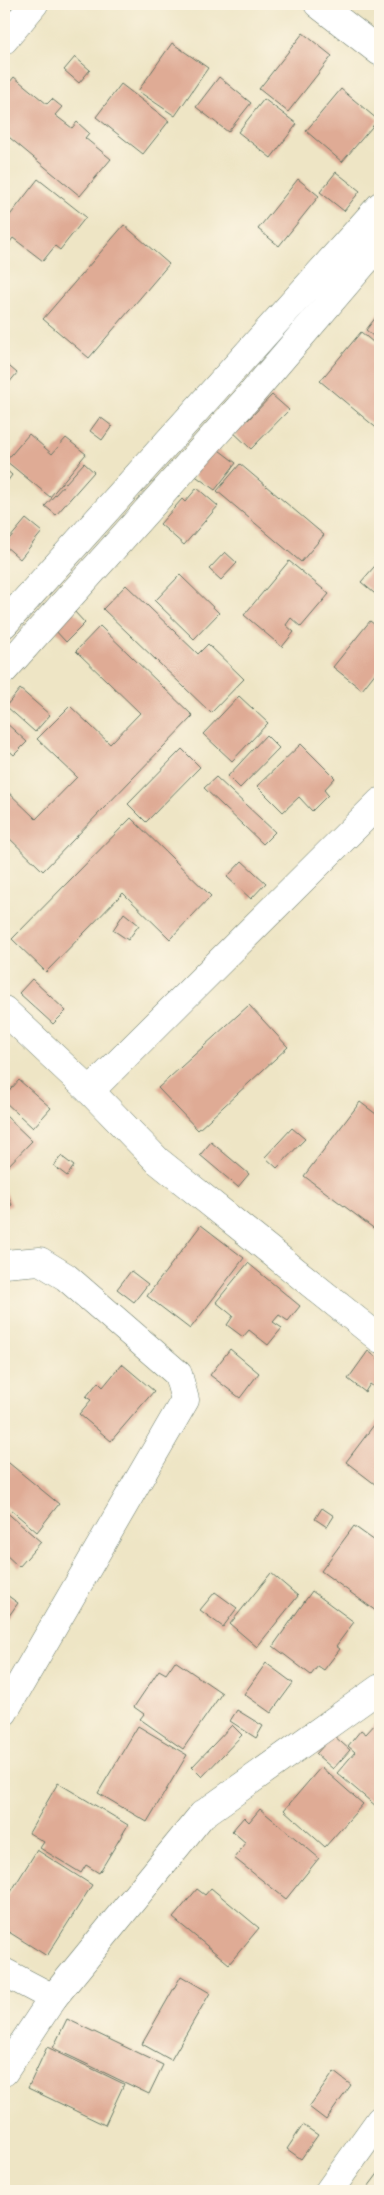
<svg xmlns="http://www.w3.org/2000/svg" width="384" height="2195" font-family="Itim,sans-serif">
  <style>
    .building { fill: #dfab95 }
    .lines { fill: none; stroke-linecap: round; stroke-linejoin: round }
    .street-casing { stroke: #677867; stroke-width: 29 }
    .street { stroke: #fff; stroke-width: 28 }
  </style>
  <rect width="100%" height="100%" fill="#fcf5e5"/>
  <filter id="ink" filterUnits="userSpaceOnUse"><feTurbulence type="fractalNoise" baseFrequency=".02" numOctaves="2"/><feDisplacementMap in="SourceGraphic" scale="10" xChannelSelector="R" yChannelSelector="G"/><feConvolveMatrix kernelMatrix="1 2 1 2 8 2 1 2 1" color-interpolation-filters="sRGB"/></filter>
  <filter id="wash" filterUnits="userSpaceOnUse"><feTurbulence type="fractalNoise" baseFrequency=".0096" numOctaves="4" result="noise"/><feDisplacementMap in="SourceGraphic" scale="20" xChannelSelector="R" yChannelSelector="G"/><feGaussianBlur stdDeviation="1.12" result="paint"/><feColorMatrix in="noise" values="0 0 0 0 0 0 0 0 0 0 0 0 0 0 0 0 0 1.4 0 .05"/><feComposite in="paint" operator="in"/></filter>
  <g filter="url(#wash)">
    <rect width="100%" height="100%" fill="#eee5c5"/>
    <g id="blocks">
      <g class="building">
        <path d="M365,4H380V10L377,14Z"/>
        <path d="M303,33L332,56L288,112L259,89Z"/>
        <path d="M172,43L208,68L175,116L138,91Z"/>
        <path d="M75,57L90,70L79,83L64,70Z"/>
        <path d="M14,77L47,104L52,99L62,107L55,115L72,128L77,122L89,133L85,138L111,159L80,196L4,133V89Z"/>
        <path d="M219,77L251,103L228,132L196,107Z"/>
        <path d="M121,84L169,121L143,154L96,117Z"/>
        <path d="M341,89L378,120L342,162L306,131Z"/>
        <path d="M264,99L297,124L271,158L238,132Z"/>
        <path d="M336,172L360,191L344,211L320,192Z"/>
        <path d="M38,179L86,217L60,250L55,246L43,261L13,238L7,246L4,244V223Z"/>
        <path d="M298,179L319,196L279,246L258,229Z"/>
        <path d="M124,225L169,264L89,358L43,319Z"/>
        <path d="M380,312V342L366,330Z"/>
        <path d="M361,332L380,348V431L320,381Z"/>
        <path d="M4,362L17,373L4,389Z"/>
        <path d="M272,395L289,410L251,449L229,428L243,415L248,420Z"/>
        <path d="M100,417L112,426L102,440L90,431Z"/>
        <path d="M29,434L52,454L66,438L86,454L50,497L6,461Z"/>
        <path d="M211,444L236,463L215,490L190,472Z"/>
        <path d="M84,463L94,472L56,515L45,506Z"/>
        <path d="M240,464L324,535L301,562L217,491Z"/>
        <path d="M4,468L12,475L4,486Z"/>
        <path d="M197,488L218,506L184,545L160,524L182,499L185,502Z"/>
        <path d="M26,519L42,532L20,559L4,545Z"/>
        <path d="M225,552L237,563L221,580L209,569Z"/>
        <path d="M380,560V598L361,582Z"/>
        <path d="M289,561L329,594L301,627L291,618L286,625L294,632L282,647L244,615Z"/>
        <path d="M180,575L219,613L194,639L155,601Z"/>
        <path d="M126,585L198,654L208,644L244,679L211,713L103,609Z"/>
        <path d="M73,610L85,623L66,642L54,629Z"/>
        <path d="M370,621L380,629V667L362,690L333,667Z"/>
        <path d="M100,626L193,716L43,871L4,833V788L36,819L77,777L37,739L70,706L110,744L140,713L76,651Z"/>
        <path d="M20,689L50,715L35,732L6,706Z"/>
        <path d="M239,696L268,723L232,761L203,734Z"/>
        <path d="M4,721L27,742L14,755L4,746Z"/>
        <path d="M266,735L279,748L240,788L228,776Z"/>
        <path d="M301,744L335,778L324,790L328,795L312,811L299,797L283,812L257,786Z"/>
        <path d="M182,749L200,767L146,822L128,804Z"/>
        <path d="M216,777L275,832L263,844L204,788Z"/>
        <path d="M131,818L211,896L170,939L123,893L46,972L12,939Z"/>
        <path d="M242,861L266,883L251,899L227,877Z"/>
        <path d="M124,913L139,925L128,940L113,930Z"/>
        <path d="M32,979L66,1011L53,1024L19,993Z"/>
        <path d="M249,1005L288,1047L198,1130L158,1088Z"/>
        <path d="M19,1080L51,1108L33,1128L4,1101V1097Z"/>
        <path d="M360,1102L380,1117V1233L304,1176Z"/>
        <path d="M4,1114L32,1141L4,1170Z"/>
        <path d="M292,1128L305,1139L277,1168L265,1157Z"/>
        <path d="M211,1142L249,1174L238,1187L200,1155Z"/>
        <path d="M61,1156L74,1166L67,1176L54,1166Z"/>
        <path d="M4,1189L12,1205L4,1209Z"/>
        <path d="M201,1225L244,1258L190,1329L147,1296Z"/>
        <path d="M248,1263L300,1306L288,1321L279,1315L273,1322L282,1328L268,1345L249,1330L243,1337L227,1325L233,1316L216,1302Z"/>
        <path d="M131,1271L148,1284L134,1302L117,1289Z"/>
        <path d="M230,1349L259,1373L240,1398L210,1375Z"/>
        <path d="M368,1351L380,1360V1387L378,1390L370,1384L365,1392L348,1379Z"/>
        <path d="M122,1364L154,1391L111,1441L79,1414L91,1400L86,1397L98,1382L103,1387Z"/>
        <path d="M380,1417V1488L346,1462Z"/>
        <path d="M4,1459L59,1504L37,1532L4,1504Z"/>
        <path d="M322,1508L334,1516L327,1527L315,1519Z"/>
        <path d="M4,1510L41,1542L19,1567L4,1553Z"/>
        <path d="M354,1526L375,1541L380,1534V1614L321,1571Z"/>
        <path d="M271,1573L298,1596L257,1647L230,1624Z"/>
        <path d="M312,1591L354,1622L336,1646L340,1649L324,1670L318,1666L311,1675L273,1646Z"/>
        <path d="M215,1592L237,1608L223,1627L200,1610Z"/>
        <path d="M4,1593L18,1603L4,1623Z"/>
        <path d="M175,1661L222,1693L183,1749L140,1719L144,1714L134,1707L159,1670L166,1674Z"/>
        <path d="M266,1663L293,1683L271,1713L244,1694Z"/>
        <path d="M237,1710L263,1726L256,1738L230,1721Z"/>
        <path d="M377,1722L380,1725V1803L377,1807L337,1773L355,1752L348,1746L361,1730L366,1734Z"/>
        <path d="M232,1725L242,1735L202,1777L192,1767Z"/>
        <path d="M138,1726L187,1755L147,1822L98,1793Z"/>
        <path d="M333,1735L350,1750L333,1769L316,1754Z"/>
        <path d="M321,1767L363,1804L325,1847L284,1810Z"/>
        <path d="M58,1783L128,1825L99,1873L86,1865L81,1873L40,1848L44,1842L29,1833Z"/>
        <path d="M260,1809L319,1858L286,1899L234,1858L246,1843L232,1831L244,1817L249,1822Z"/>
        <path d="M37,1850L92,1885L47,1956L4,1929V1903Z"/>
        <path d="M211,1888L259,1928L229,1964L173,1918L197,1889L205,1895Z"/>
        <path d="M181,1976L210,1993L171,2060L142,2044Z"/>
        <path d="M67,2019L163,2065L149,2094L53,2048Z"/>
        <path d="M47,2047L124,2084L105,2125L28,2088Z"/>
        <path d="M334,2072L351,2085L326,2120L309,2107Z"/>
        <path d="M303,2125L318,2135L301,2159L287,2149Z"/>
        <path d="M380,2171V2191H365Z"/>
      </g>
    </g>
  </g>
  <g filter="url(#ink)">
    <use href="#blocks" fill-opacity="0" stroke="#677867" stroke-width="1"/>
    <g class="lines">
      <defs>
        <g id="street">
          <path d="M318,4L380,52"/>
          <path d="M4,40L34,4"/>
          <path d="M4,624L380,206"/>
          <path d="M4,670L254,391L380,244"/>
          <path d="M4,1010L90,1091L158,1161L380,1339"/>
          <path d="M90,1091L380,802"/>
          <path d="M4,1264L40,1261L66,1277L178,1374L185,1400L4,1712"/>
          <path d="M4,1972L53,1998L4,2072"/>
          <path d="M53,1998L202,1815L380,1688"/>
          <path d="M329,2191L380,2120"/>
        </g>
      </defs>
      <use href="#street" class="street-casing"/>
      <use href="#street" class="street"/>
    </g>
  </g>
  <rect width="384" height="2195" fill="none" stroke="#fcf5e5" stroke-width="20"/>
</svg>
